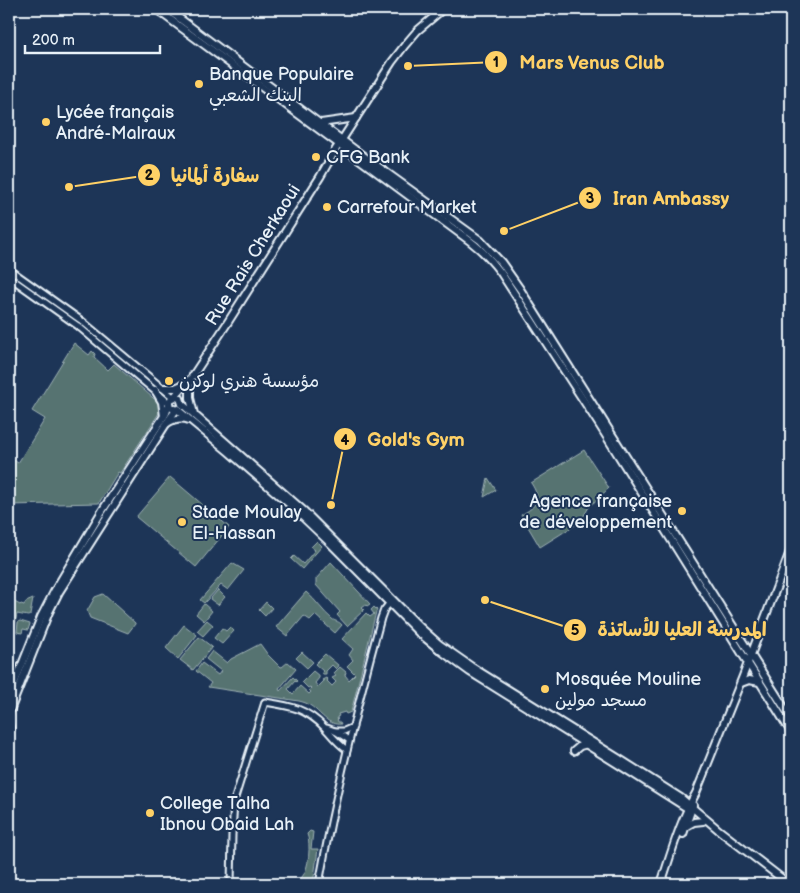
<svg xmlns="http://www.w3.org/2000/svg" width="800" height="893" font-family="'Balsamiq Sans','Playpen Sans Arabic',sans-serif">
  <style>
    .green { fill: #567371; stroke: #9fb2b4 }
    .lines { fill: none; stroke-linecap: round; stroke-linejoin: round }
    .minor-casing { stroke: #e8f1f8; stroke-width: 9 }
    .major-casing { stroke: #e8f1f8; stroke-width: 10 }
    .minor { stroke: #1d3557; stroke-width: 5 }
    .major { stroke: #1d3557; stroke-width: 6 }
    .poi-dot { fill: #ffd166; stroke: #1d3557; stroke-width: 2 }
    .labels { text-anchor: middle; dominant-baseline: central; stroke-width: 4; stroke-linejoin: round; paint-order: stroke }
    .poi-label { font-size: 18px; fill: #e8f1f8; stroke: #1d3557; text-anchor: start }
    .street-label { font-size: 18px; fill: #e8f1f8; stroke: #1d3557 }
    .leader { fill: none; stroke: #ffd166; stroke-width: 2 }
    .callout-dot { fill: #ffd166; stroke: #1d3557; stroke-width: 2 }
    .mark-label { font-size: 15px; text-anchor: middle; font-weight: bold; fill: #111 }
    .callout-label { font-size: 19px; text-anchor: middle; font-weight: bold; fill: #ffd166; stroke: #1d3557; stroke-width: 4; stroke-linejoin: round; paint-order: stroke }
  </style>
  <rect width="100%" height="100%" fill="#1d3557"/>
  <filter id="ink" filterUnits="userSpaceOnUse"><feTurbulence type="fractalNoise" baseFrequency=".02" numOctaves="2"/><feDisplacementMap in="SourceGraphic" scale="10" xChannelSelector="R" yChannelSelector="G"/><feConvolveMatrix kernelMatrix="1 2 1 2 8 2 1 2 1" color-interpolation-filters="sRGB"/></filter>
  <g filter="url(#ink)">
    <g class="green">
      <path d="M74,343L89,355L92,351L95,354L94,357L108,370L114,364L160,404L161,410L120,473L118,472L99,503L9,505V457L18,463L45,419L32,411Z"/>
      <path d="M584,450L609,488L589,507L580,522L540,547L521,515C537,506 542,500 531,483Z"/>
      <path d="M170,477L229,527L196,567L136,517Z"/>
      <path d="M488,478L496,490L484,497Z"/>
      <path d="M317,541L322,546L302,569L291,559L294,556L303,564L315,550L311,547Z"/>
      <path d="M331,562L370,604L367,606L366,605L362,608L364,610L347,626L337,615L340,612L316,585V579Z"/>
      <path d="M232,563L244,570L228,590L221,585L204,603L200,600Z"/>
      <path d="M218,590L225,597L218,605L210,599Z"/>
      <path d="M306,592C316,600 323,612 332,619C336,622 339,621 342,625L335,633L315,615L310,620L304,616L287,636L276,627Z"/>
      <path d="M103,594L135,623V624L128,633L90,618L87,611L95,597Z"/>
      <path d="M33,599L30,615L28,616L17,614L14,628L9,627L10,622H9V603L11,600L20,605L21,604L24,605L26,602Z"/>
      <path d="M266,602L272,608L265,616L259,610Z"/>
      <path d="M204,604L212,611L204,621L196,614Z"/>
      <path d="M374,607L377,610L376,612L351,712L346,714L345,712L338,714L339,716L337,717L338,722H340L341,724C328,726 320,712 311,706C307,703 303,702 299,701L208,687L211,683L196,671L202,663L218,675L221,671L206,659L212,651L227,663L231,659L260,644L268,655L279,666L282,667L288,662L296,669L279,689L280,691L293,677L297,681L296,682L295,681L288,689L293,694L300,686L309,694L311,692L309,690L311,688L310,687L308,688L302,682L313,671L319,676V678L315,683L318,687L324,681L322,680L326,678L328,680L327,681L332,686L336,682L332,678L336,676L335,674H333L340,667L346,672L345,675L349,680L355,674L347,666L353,660L349,655L353,649L342,639L366,613L370,617L374,614L371,610Z"/>
      <path d="M207,620L213,625L203,636L197,631Z"/>
      <path d="M20,621L30,624L28,630L23,629L22,633L17,632L18,622Z"/>
      <path d="M184,625L197,635L178,659L166,648Z"/>
      <path d="M230,627L234,631L222,644L214,638L222,628L226,631Z"/>
      <path d="M199,637L212,647L193,670L180,660Z"/>
      <path d="M302,652L313,662L307,668L296,658Z"/>
      <path d="M325,654L338,665L336,669L332,665L326,671V674H323L322,672L323,671L315,664Z"/>
      <path d="M310,831L313,832L311,849H318L313,884H292C295,882 299,880 302,877C309,870 311,843 307,834Z"/>
    </g>
    <g class="lines">
      <defs>
        <g id="minor">
          <path d="M9,269L82,321L173,397"/>
          <path d="M9,277L78,326L169,403"/>
          <path d="M327,728L335,731L349,740"/>
          <path d="M335,731H344L353,727"/>
          <path d="M231,884L232,835L234,801L254,737L265,702C291,706 306,708 325,728C332,736 338,744 347,750"/>
          <path d="M319,884C335,794 357,706 381,618L384,610L392,600"/>
        </g>
        <g id="major">
          <path d="M156,9L470,241C482,250 492,261 501,273L600,426L791,732"/>
          <path d="M167,9L362,155L480,240L501,262L520,289L791,718"/>
          <path d="M321,123L356,118"/>
          <path d="M190,381V398L194,414"/>
          <path d="M163,388H175L182,385"/>
          <path d="M155,390L162,402L164,416"/>
          <path d="M174,397L192,377L228,322L320,177L336,149L392,62L405,45L417,31L443,9"/>
          <path d="M176,410L170,407L169,403L171,399L175,397L180,398L182,404L304,511L421,628L439,644L472,667L618,758L681,798L720,831L789,884"/>
          <path d="M178,410L229,452L288,503L330,543L419,633L440,650L470,672L616,763L687,808"/>
          <path d="M166,424C173,419 181,417 189,420"/>
          <path d="M741,683L749,680L760,682"/>
          <path d="M9,697L41,617L55,590L102,511L166,413L169,405"/>
          <path d="M9,713L49,612L59,592L168,421L176,410L178,409"/>
          <path d="M9,724L10,728L9,732"/>
          <path d="M574,751L580,746L587,744"/>
          <path d="M685,827L694,822L703,821"/>
          <path d="M683,834L693,805"/>
          <path d="M661,884C671,854 680,821 696,793L743,676L791,549"/>
        </g>
      </defs>
      <use href="#minor" class="minor-casing"/>
      <use href="#major" class="major-casing"/>
      <use href="#minor" class="minor"/>
      <use href="#major" class="major"/>
    </g>
  </g>
  <g class="poi-dot">
    <circle cx="199" cy="84" r="5"/>
    <circle cx="46" cy="122" r="5"/>
    <circle cx="316" cy="157" r="5"/>
    <circle cx="327" cy="207" r="5"/>
    <circle cx="169" cy="381" r="5"/>
    <circle cx="682" cy="511" r="5"/>
    <circle cx="182" cy="522" r="5"/>
    <circle cx="545" cy="689" r="5"/>
    <circle cx="150" cy="813" r="5"/>
  </g>
  <g class="labels">
    <g class="poi-label">
      <text x="209" y="74">Banque Populaire<tspan x="209" dy="21">البنك الشعبي</tspan></text>
      <text x="56" y="112">Lycée français<tspan x="56" dy="21">André-Malraux</tspan></text>
      <text x="326" y="157">CFG Bank</text>
      <text x="337" y="207">Carrefour Market</text>
      <text x="179" y="381">مؤسسة هنري لوكرن</text>
      <text x="672" y="501" text-anchor="end">Agence française<tspan x="672" dy="21">de développement</tspan></text>
      <text x="192" y="512">Stade Moulay<tspan x="192" dy="21">El-Hassan</tspan></text>
      <text x="555" y="679">Mosquée Mouline<tspan x="555" dy="21">مسجد مولين</tspan></text>
      <text x="160" y="803">College Talha<tspan x="160" dy="21">Ibnou Obaid Lah</tspan></text>
    </g>
    <g class="street-label">
      <text transform="translate(253 255) rotate(-58)">Rue Rais Cherkaoui</text>
    </g>
  </g>
  <path class="leader" d="M408 66L496 62M69 187L149 175M504 231L590 198M331 505L345 439M485 600L575 630"/>
  <g class="callout-dot">
    <circle cx="408" cy="66" r="5"/>
    <circle cx="69" cy="187" r="5"/>
    <circle cx="504" cy="231" r="5"/>
    <circle cx="331" cy="505" r="5"/>
    <circle cx="485" cy="600" r="5"/>
    <circle cx="496" cy="62" r="12"/>
    <circle cx="149" cy="175" r="12"/>
    <circle cx="590" cy="198" r="12"/>
    <circle cx="345" cy="439" r="12"/>
    <circle cx="575" cy="630" r="12"/>
  </g>
  <g class="mark-label">
    <text x="496" y="67">1</text>
    <text x="149" y="180">2</text>
    <text x="590" y="203">3</text>
    <text x="345" y="445">4</text>
    <text x="575" y="635">5</text>
  </g>
  <g class="callout-label">
    <text x="592" y="69">Mars Venus Club</text>
    <text x="215" y="182">سفارة ألمانيا</text>
    <text x="671" y="205">Iran Ambassy</text>
    <text x="416" y="446">Gold's Gym</text>
    <text x="682" y="636">المدرسة العليا للأساتذة</text>
  </g>
  <rect width="800" height="893" fill="none" stroke="#1d3557" stroke-width="30"/>
  <rect x="15" y="15" width="770" height="863" fill="none" stroke="#e8f1f8" stroke-width="2" filter="url(#ink)"/>
  <path d="M25 45v8h135v-8" fill="none" stroke="#e8f1f8" stroke-width="2.5"/>
  <text x="32" y="45" font-size="15" fill="#e8f1f8" stroke="#1d3557" stroke-width="4" paint-order="stroke">200 m</text>
</svg>
